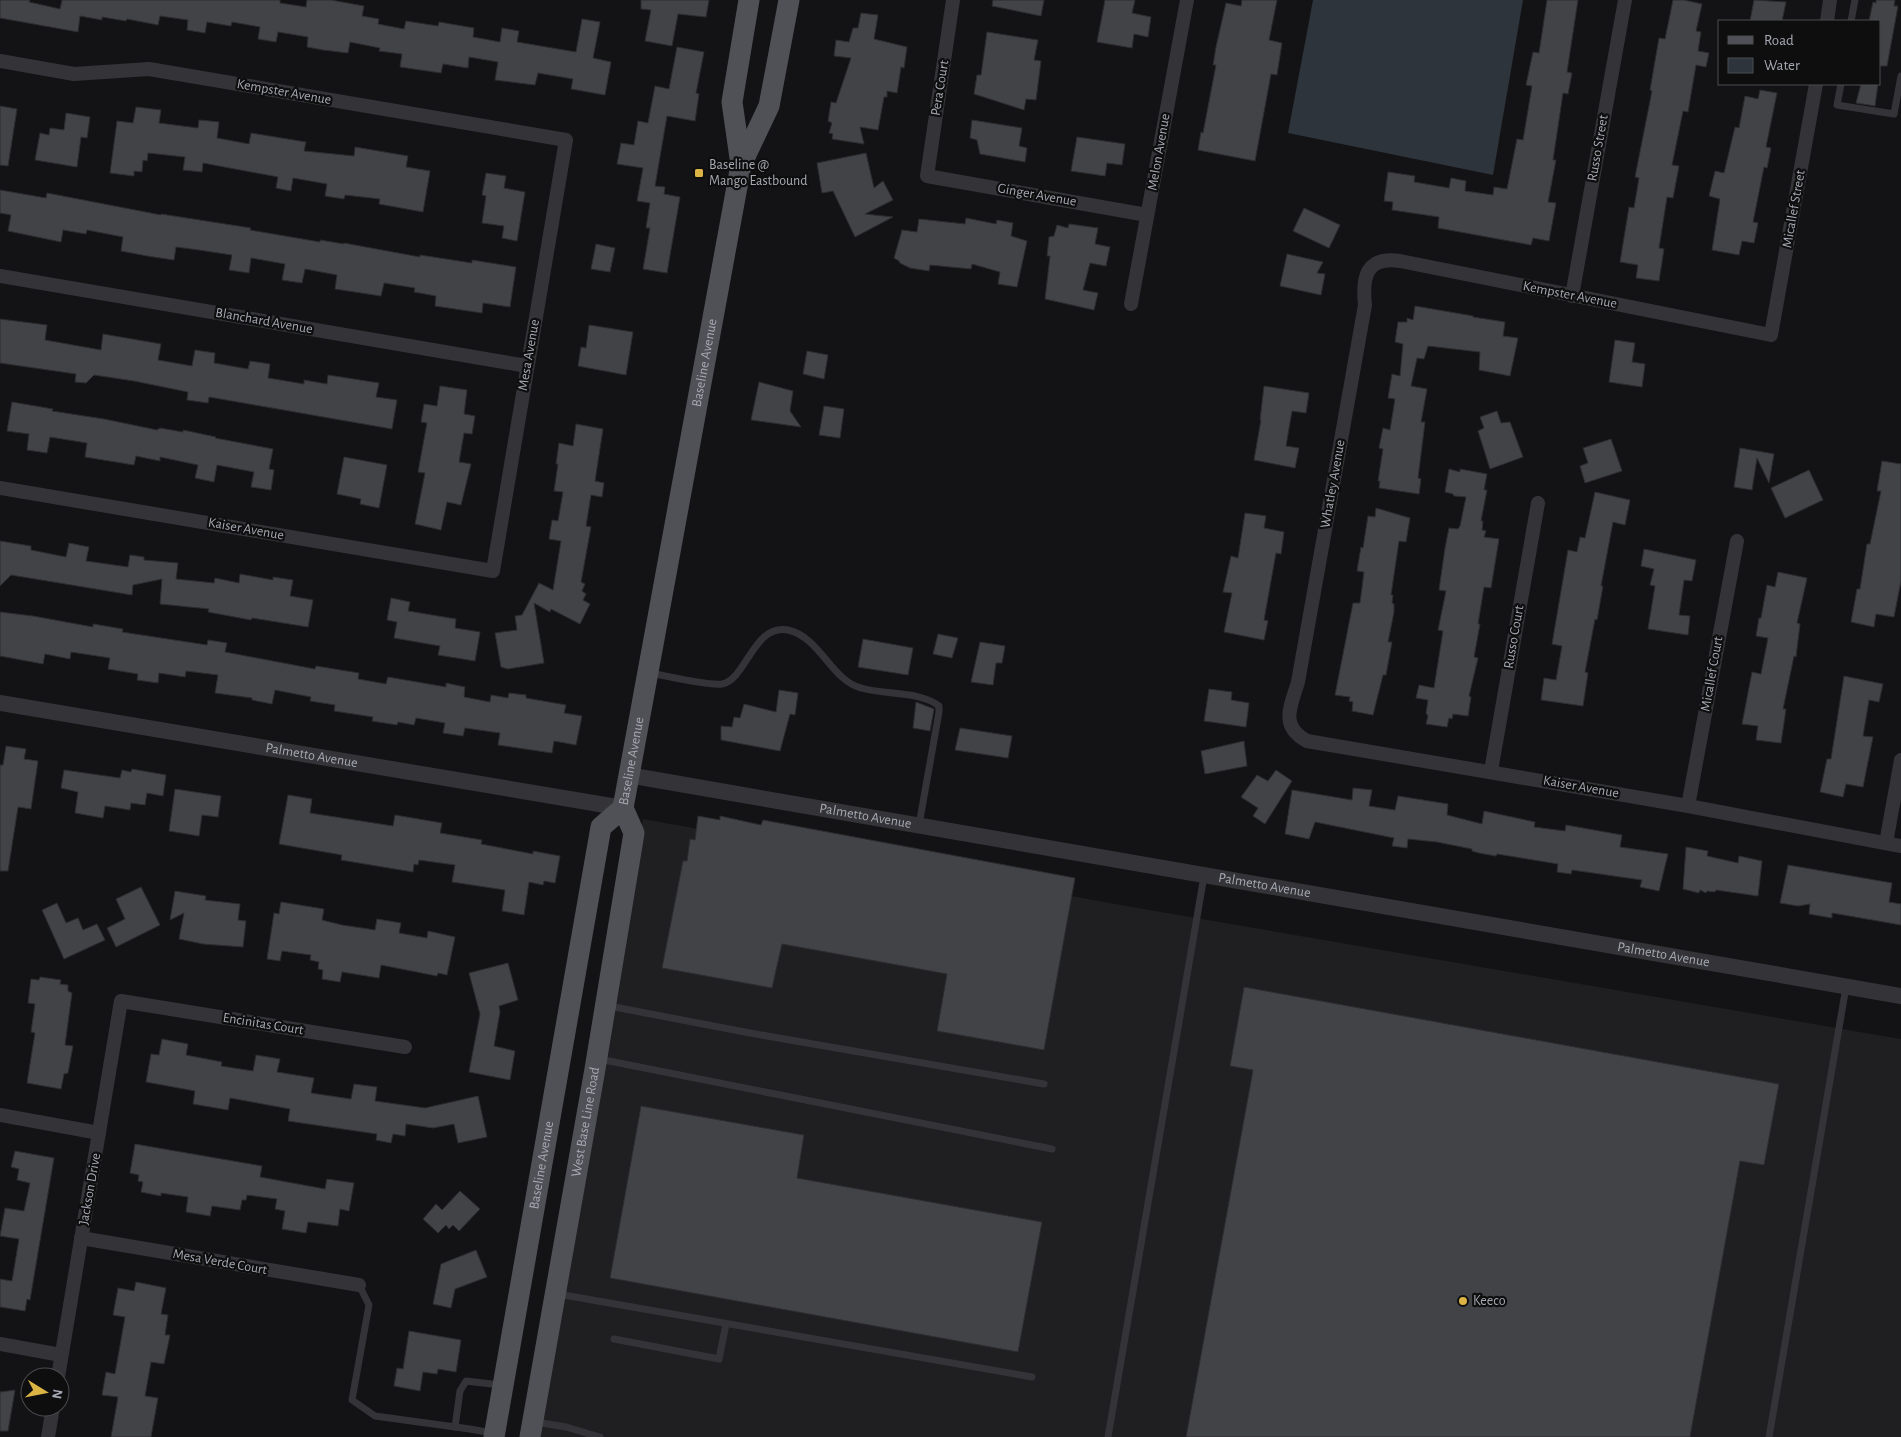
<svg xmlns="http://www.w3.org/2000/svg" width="1901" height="1437" font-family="'Alegreya Sans',sans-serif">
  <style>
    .built { fill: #1f1f21 }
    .water { fill: #2d343b }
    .building { fill: #424347; stroke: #2d2d30 }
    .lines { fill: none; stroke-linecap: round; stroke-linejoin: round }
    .service { stroke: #343438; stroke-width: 7 }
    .minor { stroke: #343438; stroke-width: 14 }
    .tertiary { stroke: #343438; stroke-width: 16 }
    .primary { stroke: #505157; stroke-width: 21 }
    .poi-dot { fill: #dbb443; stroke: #0e0e0f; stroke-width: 2 }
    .labels { text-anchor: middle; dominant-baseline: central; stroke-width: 4.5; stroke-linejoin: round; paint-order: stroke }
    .street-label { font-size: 14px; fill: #a6a9b3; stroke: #0e0e0f }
    .poi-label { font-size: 14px; fill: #a6a9b3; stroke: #0e0e0f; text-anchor: start }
  </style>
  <rect width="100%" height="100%" fill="#131214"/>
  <path class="built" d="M643,819L1132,907L1901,1039V1437H536Z"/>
  <path class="water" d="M1313,0H1523L1493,175L1288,133Z"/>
  <g class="building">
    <path d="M0,0H30L29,2L60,9L62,0H280V3L306,7L307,0H331L364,6L362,16L379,19L378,24L404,29L406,21L438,26L439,22L474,28L473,37L500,42L502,28L519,31L517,42L576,52L582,19L600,22L593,58L611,62L605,95L571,89L573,79L538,73L535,85L495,80L498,62L469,57L468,68L443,64L441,73L400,67L402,54L379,51L380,48L350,42L348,53L323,50L307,47L308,37L278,32L276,42L258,39L260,27L232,22L231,26L207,22L205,33L187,30L188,20L160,16L158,25L127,19L126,21L102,17V20L80,16L78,32L0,18Z"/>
    <path d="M641,0H709L706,17L678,14L672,46L645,41L651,10L641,9Z"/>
    <path d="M993,0H1044L1041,16L992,6Z"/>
    <path d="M1105,0H1135L1132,13L1151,17L1148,37L1134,34L1132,48L1097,42Z"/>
    <path d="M1242,0H1277L1269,40L1282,43L1277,75L1271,74L1255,161L1198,150L1201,132L1203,133L1216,65H1213L1216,47L1226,3L1241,6Z"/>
    <path d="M1547,0H1578L1567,72L1572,73L1568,94L1563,93L1553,160H1556L1548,202L1556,203L1549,241L1533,238L1531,245L1438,228L1439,217L1392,210L1393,202L1384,201L1388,172L1415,176L1414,182L1449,188L1451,178L1466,181L1465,191L1493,195L1494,187L1507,189L1517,139L1523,140L1532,86L1526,85L1533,52L1539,53Z"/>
    <path d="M1673,0H1684L1702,4L1696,31L1701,32L1698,51L1709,53L1706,67L1696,65L1688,112L1683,111L1672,165L1679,166L1673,198L1667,197L1659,248L1664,249L1659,281L1636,278L1638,265L1620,262L1629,207L1634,208L1639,178L1635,177L1652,91L1650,90L1659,38L1665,39Z"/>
    <path d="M1754,0L1786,2L1782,21H1750Z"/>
    <path d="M1876,0H1895L1894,6H1898L1887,66H1880V21H1869L1873,2L1876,3Z"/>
    <path d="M861,13L878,15L874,39L907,47L904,68L901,67L897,93L887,91V97H884L878,130L860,127L864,144L832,139L833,134L829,133L832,123L828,121L831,102L836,103L851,58L834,56L836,40L849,42L853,28H858Z"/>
    <path d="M987,32L1038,40L1034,60L1041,61L1036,100L1026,99L1024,110L974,94L977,75H981Z"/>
    <path d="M677,47L704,52L696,93L699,94L695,121L667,116L655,186L665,187L664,194L680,197L667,273L643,269L650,228H646L650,203L637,201L643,168L617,164L621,143L634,145L638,121L648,123L655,86L669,89Z"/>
    <path d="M1861,84H1878L1875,106L1856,103Z"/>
    <path d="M1760,90L1777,93L1766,147L1771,148L1767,168L1764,167L1753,222L1758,223L1754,243L1742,241L1739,255L1712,250L1720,199L1709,196L1715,171L1724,173L1735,127L1739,128L1745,96L1758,99Z"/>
    <path d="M0,106L17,109L8,166L0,165Z"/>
    <path d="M136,107L161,110L159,123L198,128L199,120L219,122L217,138L249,144L251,133L306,142L304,151L354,156L355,147L408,156L406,167L430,171L423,212L379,204L380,199L345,195L344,199L325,196L327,184L293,178L291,191L276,188L278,177L203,163L202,172L183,170L185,157L148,153L147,161L143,160L142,172L134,171V176L110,173L117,121L133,123Z"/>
    <path d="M66,113L90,117L87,138L81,137L77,167L35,160L40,133L49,135L50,128L64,130Z"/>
    <path d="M972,120L1022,128L1019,146L1027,148L1025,162L980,154L977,140L970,138Z"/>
    <path d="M1077,137L1125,144L1122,165L1107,163L1105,176L1071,171Z"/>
    <path d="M866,153L874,188L883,181L893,200L865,214L893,217L855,237L833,191L822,193L817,163Z"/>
    <path d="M486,173L506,176L504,188L525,192L517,241L502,238L504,226L482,223L486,196L482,195Z"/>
    <path d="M0,190L46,198L47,193L161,215V214L251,228L250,230L320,242V240L344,244V243L420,257V255L472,263V260L516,267L510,307L483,303L482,313L435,306L436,296L414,292L415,288L384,283L381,296L335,289L337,275L305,269L302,283L282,280L285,264L251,258L249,273L229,270L232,255L199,250L176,247L174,260L147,256L121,251L123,237L87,230L86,234L63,230L61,242L8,231L11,215L0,213Z"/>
    <path d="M1304,208L1340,225L1329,248L1293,231Z"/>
    <path d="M966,218L996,224L997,220L1013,223L1011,236L1027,241L1017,287L998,284L1000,272L972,264L971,269L930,265L929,271L910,268L900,263L899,261L894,258L902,230L917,232L919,219L965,224Z"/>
    <path d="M1069,224L1098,228L1095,244L1110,247L1106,266L1090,263L1083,290L1098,293L1094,310L1045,299L1050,256H1047L1049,237L1054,236L1057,225L1068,228Z"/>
    <path d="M596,244L615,248L610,272L591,269Z"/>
    <path d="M1287,254L1323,262L1317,273L1325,274L1321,295L1280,286Z"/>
    <path d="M1415,306L1473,316V317L1505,322L1503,336L1518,338L1510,376L1479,370L1480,352L1428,346L1424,359L1417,358L1411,386L1427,389L1421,422H1425L1418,478L1421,479L1419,494L1379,488L1380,481H1378L1383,449L1379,448L1383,428L1390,430L1395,399L1388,398L1392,374L1400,376L1403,344L1395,342L1398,322H1407V318L1413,320Z"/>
    <path d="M0,319L47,325L45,340L101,350L103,334L161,344L158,360L192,366L195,350L215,353L214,363L248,369L250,361L270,364L268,378L304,384V380L327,384L328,375L379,383L376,397L397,400L392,429L209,397L208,403L187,400L188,392L134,381L94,375L86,383L75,382L76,374L0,363Z"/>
    <path d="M589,325L633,332L626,375L578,366L581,347L586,348Z"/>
    <path d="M1615,340L1635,343L1632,362L1645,364L1642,387L1609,382Z"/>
    <path d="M807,351L828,355L824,379L803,374Z"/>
    <path d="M759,382L793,391L790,411L801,427L751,420Z"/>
    <path d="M440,386L467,390L464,414L475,416L472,434L464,433L459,462L471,464L461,505L447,502L441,530L415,524L425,473L418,472L427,423L421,422L424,404L437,406Z"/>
    <path d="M1264,386L1309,393L1306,413L1292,411L1286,446L1299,448L1295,468L1254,460L1261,420H1260Z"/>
    <path d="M12,402L53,409L52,411L104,419L157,430L160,428L183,432V430L216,437L215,438L273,449L269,469L274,470L271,490L251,487L254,472L217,465L214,482L195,478L198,465L160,457V461L136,456L134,465L85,457L87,443L50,437L47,453L27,450L29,434L7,431Z"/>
    <path d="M824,406L844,409L840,438L819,435Z"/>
    <path d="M1497,411L1501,423L1510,422L1523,457L1490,469L1478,431L1484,428L1480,417Z"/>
    <path d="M576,424L603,429L595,481L604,483L602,497L591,495L586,526L591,527L581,582L585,584L582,591L586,594L583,600L590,604L580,624L551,609L550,612L534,603L544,663L508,669L501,667L495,633L517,630L515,616L522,615L539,583L553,590L561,541L549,539L552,520L558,521L563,492L554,491L558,464H556L559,443L573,446Z"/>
    <path d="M1611,439L1622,471L1585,483L1580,466L1588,463L1583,448Z"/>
    <path d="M1740,448L1774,454L1769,483L1757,458L1752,490L1734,487Z"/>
    <path d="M344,457L387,465L379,508L360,504L361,499L337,494Z"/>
    <path d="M1882,461L1901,464V581L1894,617L1876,614L1874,627L1851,622L1857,589H1860L1867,544H1870L1881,491H1877Z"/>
    <path d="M1449,469L1460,472V469L1487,474L1484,490H1487L1481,521H1483L1482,530L1486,531L1484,537L1499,539L1491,588L1484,587L1478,624H1480L1474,657L1478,658L1469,696L1471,697L1468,716L1453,714L1452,719L1449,718L1447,727L1426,724L1428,716L1426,713L1428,700L1416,698L1419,685L1434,688L1443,631L1438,630L1446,591L1439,590L1445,548L1449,528L1458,529L1460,526L1466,497L1454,496L1453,494L1445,492Z"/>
    <path d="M1809,470L1823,500L1785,518L1771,488Z"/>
    <path d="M1595,492L1630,500L1625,525L1613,522L1601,586H1603L1597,620L1595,619L1585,672L1588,673L1583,706L1541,700L1544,678L1556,680L1562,646L1552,644L1568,550L1577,552L1580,537L1585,538Z"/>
    <path d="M1376,508L1410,518L1406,542L1399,541L1391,595H1393L1392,603L1394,604V612L1388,642H1392L1386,675H1383L1373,715L1352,711L1353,702L1349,701L1350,697L1335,695L1353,603H1360L1364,572L1357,571L1361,547L1363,548L1368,516L1375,517Z"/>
    <path d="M1245,513L1266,516L1264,528L1284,532L1281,554L1276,553L1264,620L1268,621L1264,640L1224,632L1232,593L1223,592L1231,556L1238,558Z"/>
    <path d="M0,541L31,546V550L66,557L69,543L89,547L86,561L128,567L130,555L144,557V560L178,563L176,579L214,583L215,578L239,583L240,574L273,580V577L293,580L290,596L313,600L308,627L252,618L251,620L208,612L209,609L160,604L162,579L133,585L132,595L11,575L0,586Z"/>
    <path d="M1644,549L1696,560L1692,581L1684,580L1679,615L1690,616L1688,635L1648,629L1655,586L1650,585L1654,569L1641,566Z"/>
    <path d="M1778,572L1807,578L1797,623L1800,624L1796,657L1794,656L1783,709H1786L1781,743L1756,740L1758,726L1742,724L1752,672L1761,674L1768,638L1756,636L1759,618H1761L1767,585L1775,587Z"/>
    <path d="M391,598L410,602L408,611L456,619L455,628L480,632L475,661L438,655L440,646L394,638L397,622L387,620Z"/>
    <path d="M0,612L33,616L93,627V624L123,629L122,632L207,645L208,640L227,643L225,652L315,669L316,666L359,673L358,679L386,684L388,677L446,687V683L465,687L464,697L490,702L491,695L508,698L509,693L526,695V698L566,705L564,713L582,716L576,745L554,741L552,753L498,745L500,733L465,728L463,736L443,733L445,723L416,718L414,725L398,722L397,725L372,721L373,717L334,711L335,705L310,701L311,697L275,690L272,704L252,700V698L215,693L218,675L186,671L185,677L159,673L158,683L137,680L138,674L108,669L110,658L71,652L70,659L45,654L43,664L0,656Z"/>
    <path d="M938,634L958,638L952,658L933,654Z"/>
    <path d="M863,639L913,648L908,675L858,667Z"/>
    <path d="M980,642L1005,646L1002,663H996L993,685L971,682Z"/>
    <path d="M1844,676L1883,684L1879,702L1869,700L1863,736L1873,737L1863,787L1846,784L1843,797L1820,792L1827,759H1831Z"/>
    <path d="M1209,689L1232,692L1231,700L1249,703L1246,727L1204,721Z"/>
    <path d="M779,690L798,693L795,715L790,714L780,751L721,740V726L732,727L734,717L740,718L744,704L776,712Z"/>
    <path d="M916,702L934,709L930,731L913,728Z"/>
    <path d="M960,728L1012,736L1008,758L955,750Z"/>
    <path d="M1244,741L1247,766L1205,774L1201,751Z"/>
    <path d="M6,746L26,749L24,759L38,761L31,809L18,807L8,871H0V765H3Z"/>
    <path d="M132,769L166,775L163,796L147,793L145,805L131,803L130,810L105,806L103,818L75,813L78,792L61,788L64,770L120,778L122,770L131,772Z"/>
    <path d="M1276,770L1292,781L1265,824L1253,816L1258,808L1241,797L1257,775L1268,781Z"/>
    <path d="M1353,788L1372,790L1369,806L1395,810L1398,796L1448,804L1447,815L1482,824L1484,811L1535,822L1534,827L1565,831L1566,825L1622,835L1620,847L1668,854L1659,891L1640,887L1642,880L1572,870L1571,874L1557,872L1558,864L1497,854L1496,856L1479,853L1472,851V849L1437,842L1408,839L1407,848L1392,846L1394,838L1315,822L1309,839L1285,834L1292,790L1352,800Z"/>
    <path d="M175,789L221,796L218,817L202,815L199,836L169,831Z"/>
    <path d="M288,795L312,799L310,813L393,826L395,815L442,823L440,833L482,840L481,844L533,854V851L560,856L555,883L544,881L543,885L529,882L524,915L502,911L505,890L452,882L455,865L419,860L418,865L414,864L413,872L341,860L342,855L279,844Z"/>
    <path d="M698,816L720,820V816L761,825L763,820L1075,878L1044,1050L937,1031L947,974L782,944L772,988L662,968L683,861H687L690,839L695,840Z"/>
    <path d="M1686,847L1708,851L1707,856L1738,863L1739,856L1762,861L1758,896L1716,890L1715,892L1707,891L1706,893L1700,890L1699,893L1683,889Z"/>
    <path d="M1788,865L1892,883L1889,902L1901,904V925L1832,913V918L1809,914L1810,904L1798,906L1780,903Z"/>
    <path d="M141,887L160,925L116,947L107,928L125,919L116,899Z"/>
    <path d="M175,891L206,896L205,900L240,904L238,920L246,921L243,947L203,944L179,939L184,913L170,920Z"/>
    <path d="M281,902L324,909L322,920L342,925L375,930L377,919L401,923L399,933L427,938L428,931L455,937L447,975L438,973L437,976L381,965L379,978L342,972L340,982L322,979L323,970L318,969L319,962L310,960L311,955L282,951L280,961L267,959L274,913L279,914Z"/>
    <path d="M57,903L66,923L78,918L83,930L97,924L105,940L64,959L42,910Z"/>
    <path d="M508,963L518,1000L499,1006L500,1012L494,1046L515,1051L510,1080L469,1072L480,1014L469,973Z"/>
    <path d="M40,977L61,980L60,984L68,985V991L72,993L65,1045L73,1046L68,1073L64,1074L61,1089L27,1083L35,1033L31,1032L35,1004L28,1003L31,979L39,980Z"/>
    <path d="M1244,987L1779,1084L1764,1165L1740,1161L1690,1437H1186L1253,1070L1230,1066Z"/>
    <path d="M162,1039L188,1044L186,1055L222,1062L221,1066L253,1071L256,1055L280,1059L277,1072L314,1078L311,1093L351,1099L354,1084L377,1087L375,1101L425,1108L478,1096L487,1137L458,1143L454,1124L433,1128L406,1124L405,1136L393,1134L391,1143L376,1140L377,1134L288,1121L290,1109L230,1098L228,1110L193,1104L195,1091L146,1082L151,1054L159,1055Z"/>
    <path d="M641,1106L804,1135L797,1178L1042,1222L1018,1352L610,1278Z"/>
    <path d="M135,1144L262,1166L260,1177L325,1189L327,1179L354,1183L349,1211L340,1209L338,1226L308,1222L306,1233L282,1229L285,1211L275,1209L277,1199L247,1195L246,1200H242L240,1210L212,1206L210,1216L186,1212L188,1197L161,1193V1196L141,1192L143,1182L138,1181L139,1175L130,1173Z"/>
    <path d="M15,1151L54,1158L30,1300L27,1299L25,1311L0,1307V1279L12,1281L19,1239L0,1236L5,1208L24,1211L30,1183L17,1180L19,1169L11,1167Z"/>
    <path d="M460,1191L480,1209L459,1231L453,1225L449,1229L446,1225L438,1233L423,1219L436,1204L442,1210Z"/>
    <path d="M476,1250L487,1277L455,1289L451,1308L433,1304L441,1264Z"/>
    <path d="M136,1282L166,1288L161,1314L168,1315L165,1335H170L164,1364L151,1362L145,1396L158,1398L151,1437H111L118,1397L102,1395L106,1372L115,1374L125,1317L113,1315L118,1288L134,1291Z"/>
    <path d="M409,1331L461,1340L456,1372L438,1369L437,1374L423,1372L420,1391L394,1386L397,1368L403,1369Z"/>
    <path d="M15,1390L8,1431H0V1392Z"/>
  </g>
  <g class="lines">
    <g class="service">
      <path d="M1851,21L1855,0"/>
      <path d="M1841,84L1837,105L1894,114L1901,76"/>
      <path d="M650,673C667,676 707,686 722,684C746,680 754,623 788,630C820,637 831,680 861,688C884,695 921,691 939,706V712L919,825"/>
      <path d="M609,1006L750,1033L1044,1084"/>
      <path d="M599,1059L1052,1149"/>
      <path d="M359,1285L369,1305L352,1400L375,1416L470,1429L492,1433"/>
      <path d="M558,1294L1032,1377"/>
      <path d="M614,1339L719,1359L726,1324"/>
      <path d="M536,1422L566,1427L600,1437"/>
      <path d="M455,1427L460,1391L466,1381L500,1385"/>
      <path d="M1108,1437L1204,876"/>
      <path d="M1769,1437L1846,987"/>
    </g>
    <g class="minor">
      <path d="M953,0L927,176L1147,215"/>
      <path d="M1827,21L1830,0"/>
      <path d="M0,61L74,74L149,69L566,140L493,571L0,488"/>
      <path d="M1816,84L1771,335L1400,261C1366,256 1362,277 1365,305L1298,682C1291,706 1279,726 1307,741L1688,806L1901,846"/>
      <path d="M0,276L527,366"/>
      <path d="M1572,296L1625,0"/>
      <path d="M1131,304L1187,0"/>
      <path d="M1491,771L1538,503"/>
      <path d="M1688,806L1737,541"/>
      <path d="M1886,843L1901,760"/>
      <path d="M0,1115L99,1133"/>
      <path d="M81,1238L359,1285"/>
      <path d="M0,1344L61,1355"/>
      <path d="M58,1377L121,1001L405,1047"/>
      <path d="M48,1437L53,1407"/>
    </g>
    <g class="tertiary">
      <path id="s1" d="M0,703L623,808"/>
      <path id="s2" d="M628,775L1901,996"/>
    </g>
    <g class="primary">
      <path d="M741,165L732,102L749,0"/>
      <path id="s3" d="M494,1437L601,827L623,808L741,165L769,106L789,0"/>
      <path id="s4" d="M530,1437L595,1069L634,833L623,808"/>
    </g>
  </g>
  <g class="poi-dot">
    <rect x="694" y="168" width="10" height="10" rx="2.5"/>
    <circle cx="1463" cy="1301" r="5"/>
  </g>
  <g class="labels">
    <g class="street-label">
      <text transform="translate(940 88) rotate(-81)">Pera Court</text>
      <text transform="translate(284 92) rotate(10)">Kempster Avenue</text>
      <text transform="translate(1598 148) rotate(-80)">Russo Street</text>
      <text transform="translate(1159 152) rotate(-80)">Melon Avenue</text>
      <text transform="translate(1037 195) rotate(10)">Ginger Avenue</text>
      <text transform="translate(1794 209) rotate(-80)">Micallef Street</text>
      <text transform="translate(1570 295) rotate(11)">Kempster Avenue</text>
      <text transform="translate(264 321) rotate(10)">Blanchard Avenue</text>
      <text transform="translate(529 355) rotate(-80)">Mesa Avenue</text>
      <text stroke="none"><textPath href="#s3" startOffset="1101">Baseline Avenue</textPath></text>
      <text transform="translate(1333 484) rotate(-80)">Whatley Avenue</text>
      <text transform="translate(246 529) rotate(10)">Kaiser Avenue</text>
      <text transform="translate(1514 637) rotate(-80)">Russo Court</text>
      <text transform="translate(1712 674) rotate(-80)">Micallef Court</text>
      <text stroke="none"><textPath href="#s1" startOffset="316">Palmetto Avenue</textPath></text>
      <text stroke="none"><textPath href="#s3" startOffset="696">Baseline Avenue</textPath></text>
      <text transform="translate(1581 787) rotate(10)">Kaiser Avenue</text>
      <text stroke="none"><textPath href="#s2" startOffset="241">Palmetto Avenue</textPath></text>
      <text stroke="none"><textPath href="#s2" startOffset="646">Palmetto Avenue</textPath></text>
      <text stroke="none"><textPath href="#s2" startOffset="1051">Palmetto Avenue</textPath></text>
      <text transform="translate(263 1024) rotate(9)">Encinitas Court</text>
      <text stroke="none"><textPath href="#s4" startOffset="320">West Base Line Road</textPath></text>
      <text stroke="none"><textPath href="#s3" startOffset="276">Baseline Avenue</textPath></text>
      <text transform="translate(90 1189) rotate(-80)">Jackson Drive</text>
      <text transform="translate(220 1262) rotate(10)">Mesa Verde Court</text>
    </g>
    <g class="poi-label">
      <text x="709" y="165">Baseline @<tspan x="709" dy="16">Mango Eastbound</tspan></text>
      <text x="1473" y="1301">Keeco</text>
    </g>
  </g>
  <rect x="1718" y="20" width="162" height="65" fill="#0e0e0f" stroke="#4b4c51"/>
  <rect x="1728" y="36" width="25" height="8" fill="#505157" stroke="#4b4c51"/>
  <text x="1764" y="45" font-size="15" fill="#a6a9b3">Road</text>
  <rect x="1728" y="58" width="25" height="15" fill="#2d343b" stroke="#4b4c51"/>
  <text x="1764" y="70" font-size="15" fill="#a6a9b3">Water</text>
  <g transform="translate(45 1392) rotate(100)"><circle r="24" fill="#0e0e0f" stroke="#4b4c51"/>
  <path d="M0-4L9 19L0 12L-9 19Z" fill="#dbb443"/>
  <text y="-8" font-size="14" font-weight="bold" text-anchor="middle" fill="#a6a9b3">N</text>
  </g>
</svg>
